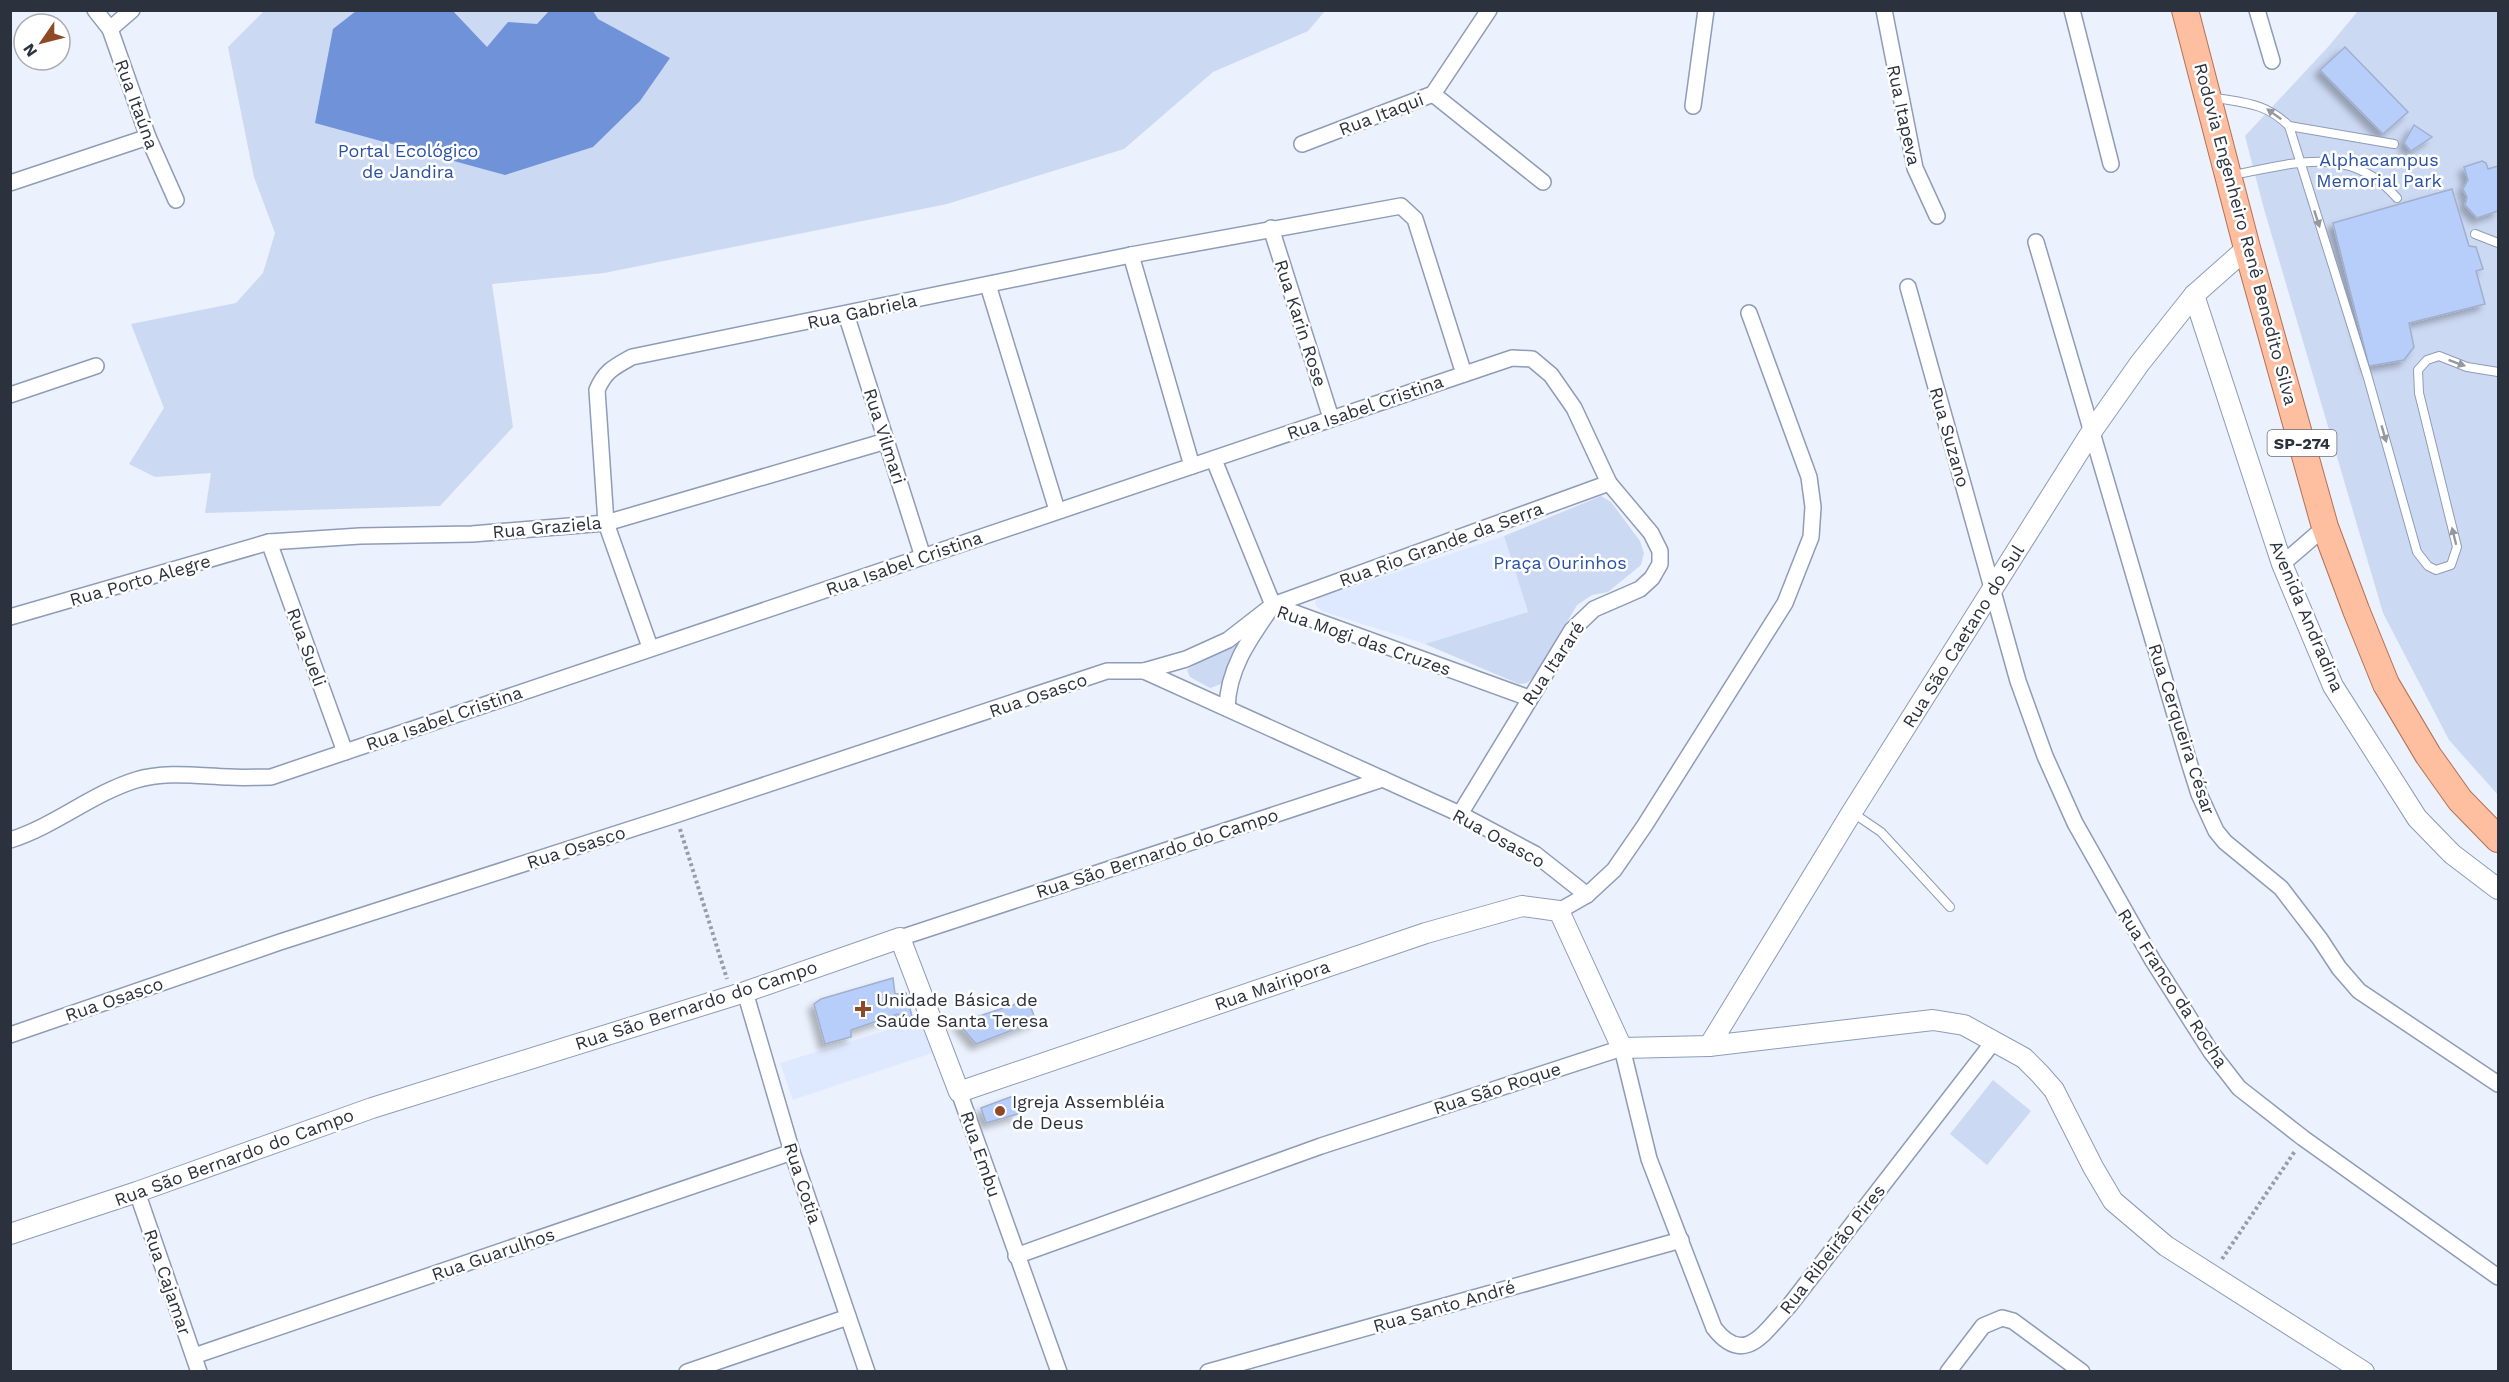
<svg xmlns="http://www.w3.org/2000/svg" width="2509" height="1382" font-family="'Work Sans',sans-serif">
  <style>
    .built { fill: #dee9ff }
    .green { fill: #ccd9f3 }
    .water { fill: #6f92d8 }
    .building { fill: #b7cefb; stroke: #a0afcb; stroke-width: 1.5; filter: url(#shadow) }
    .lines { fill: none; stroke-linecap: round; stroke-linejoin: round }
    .service-casing { stroke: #8e9cb7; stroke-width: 10 }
    .minor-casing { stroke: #8e9cb7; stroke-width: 18 }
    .tertiary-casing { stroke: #8e9cb7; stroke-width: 22 }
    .primary-casing { stroke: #b47154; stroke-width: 28 }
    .path { stroke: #989ea9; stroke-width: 4; stroke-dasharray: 3 3; stroke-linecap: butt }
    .service { stroke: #fff; stroke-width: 8 }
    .minor { stroke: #fff; stroke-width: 15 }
    .tertiary { stroke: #fff; stroke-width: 20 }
    .primary { stroke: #febea0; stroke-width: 26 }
    .oneway { fill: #96989e }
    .poi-dot { fill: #904926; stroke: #fff; stroke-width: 2 }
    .labels { text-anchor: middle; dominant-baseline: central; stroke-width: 5; stroke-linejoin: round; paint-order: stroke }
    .shield { fill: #fff; stroke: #6b7077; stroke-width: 1.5 }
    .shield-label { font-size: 16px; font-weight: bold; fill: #2c323d }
    .street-label { font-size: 18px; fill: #2c323d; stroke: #fff }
    .park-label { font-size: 18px; fill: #2b51a5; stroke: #fff }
    .poi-label { font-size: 18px; fill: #2c323d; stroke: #fff; text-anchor: start }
  </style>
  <defs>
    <filter id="shadow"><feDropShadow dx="-5.5" dy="5.5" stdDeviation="3" flood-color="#0004"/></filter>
  </defs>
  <rect width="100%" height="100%" fill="#ebf1fd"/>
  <g class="built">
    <path d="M1504,536L1528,612L1425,644L1322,611L1316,606L1315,602L1319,598Z"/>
    <path d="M920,1020L932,1053L793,1100L780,1063Z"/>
  </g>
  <g class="green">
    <path d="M264,11H1325L1308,31L1213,72L1124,149L947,204L604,273L492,284L513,427L440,506L205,513L211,473L155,477L129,464L164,408L131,324L236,303L263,273L275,233L254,177L228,47Z"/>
    <path d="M2358,11H2498V795L2449,740L2383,613L2264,209L2245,136L2328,47Z"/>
    <path d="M1601,496L1611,502L1640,541L1644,553L1641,565L1608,592L1592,595L1577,605L1536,675L1527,683L1519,684L1425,644L1528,612L1504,536Z"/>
    <path d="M1234,640L1238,645L1221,684L1210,688L1190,677L1187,670Z"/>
    <path d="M1993,1080L2031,1111L1987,1165L1950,1134Z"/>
  </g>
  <path class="water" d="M356,11H453L487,47L508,22L537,24L549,11H593L598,19L670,58L640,101L593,147L505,175L315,123L333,29Z"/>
  <g class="building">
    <path d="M2345,47L2408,112L2383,134L2320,70Z"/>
    <path d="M2414,125L2432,137L2411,151L2404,143Z"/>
    <path d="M2482,161L2486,163L2488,169L2498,166V211L2477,218L2465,205L2467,197L2463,189L2468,180L2464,167Z"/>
    <path d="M2452,189L2469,246L2476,247L2483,269L2476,271L2485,304L2409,323L2414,347L2404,360L2369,366L2333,223Z"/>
    <path d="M893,978L895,994L906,993L912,1016L901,1020L898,1014L851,1030V1037L825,1044L814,1004L821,999Z"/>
    <path d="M1028,1000L1036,1021L976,1044L958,1023Z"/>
    <path d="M1013,1096L1018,1114L986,1123L981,1108Z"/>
  </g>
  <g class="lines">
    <defs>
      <g id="service">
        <path d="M2211,97C2243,103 2265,102 2289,126L2368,378L2417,552L2428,566L2436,570L2451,565L2457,547L2419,393L2418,370L2427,360L2439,356L2467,367L2498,372"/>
        <path d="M2289,126L2394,144"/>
        <path d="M2233,175C2295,163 2351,144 2397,198"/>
        <path d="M2475,234L2498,243"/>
        <path d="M1853,813L1881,832L1950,907"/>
      </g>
      <g id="minor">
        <path d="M95,10L110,29L148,137L176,200"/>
        <path d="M1884,10L1915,168L1937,216"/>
        <path d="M2072,10L2111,164"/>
        <path d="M2257,10L2272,61"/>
        <path d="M110,29L132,10"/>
        <path d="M1433,94L1543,182"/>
        <path d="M1693,106L1706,10"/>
        <path d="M1302,144L1433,94L1489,10"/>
        <path d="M10,183L148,137"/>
        <path d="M1271,228L1331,418"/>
        <path d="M2036,242L2188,759L2199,794L2216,831L2225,842L2281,888L2320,939L2339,968L2359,991L2498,1084"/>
        <path d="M1131,255L1192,466"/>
        <path d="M988,285L1057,510"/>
        <path d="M1908,287L2018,681L2045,756L2075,823L2153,961L2211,1052L2239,1088L2303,1138L2498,1277"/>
        <path d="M846,314L923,557"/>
        <path d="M10,395L96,366"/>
        <path d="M1214,460L1273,605"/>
        <path d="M269,542L345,752"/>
        <path d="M2282,564L2325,527"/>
        <path d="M10,617L269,542L360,536L472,534L606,523L886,441"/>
        <path d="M650,647L606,523L597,390C605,371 614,367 632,357L1131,255L1401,206L1415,219L1464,374"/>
        <path d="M1144,671L1186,659L1228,640L1273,605L1609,483"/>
        <path d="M1227,708C1228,667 1251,637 1273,605L1529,698"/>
        <path d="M10,840C55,826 91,794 136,780C165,771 199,776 229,777C243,778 257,777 271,777C685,637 1098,496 1512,358L1532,359L1551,375L1574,408L1609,483L1651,533L1660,551V564L1652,578L1640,589L1594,609L1572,630L1460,814"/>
        <path d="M1559,911L1587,895L1614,870L1645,825L1785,603L1811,537L1813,507L1809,477L1749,313"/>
        <path d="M900,938L1383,779"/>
        <path d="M745,992L792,1152L867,1372"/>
        <path d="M10,1035L280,942L675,815L1107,671H1144L1460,814L1535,854L1587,895"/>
        <path d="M959,1092L1059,1372"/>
        <path d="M137,1192L199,1372"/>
        <path d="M1016,1256L1321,1146L1622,1048L1649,1159L1714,1328C1745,1368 1765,1331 1789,1306L1994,1041"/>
        <path d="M194,1356L792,1152"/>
        <path d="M687,1372L848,1317"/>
        <path d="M1208,1372L1681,1240"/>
        <path d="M1948,1372L1983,1326L2002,1318L2013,1321L2082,1372"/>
      </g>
      <g id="tertiary">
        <path d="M2194,295L2282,564L2333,686L2417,818L2452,854L2498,889"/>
        <path d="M1709,1046L1852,812L2092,431L2140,363L2194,295L2247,248"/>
        <path d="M10,1234L137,1192L372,1108L745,992L900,938L959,1092L1426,933L1522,906L1559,911L1622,1048L1709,1046L1933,1020L1964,1025L2024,1058L2040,1074L2054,1090L2093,1167L2113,1201L2166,1246L2364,1372"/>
      </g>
      <path id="primary" d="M2185,10L2247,248L2325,527L2356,610L2386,684L2428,755L2460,800L2498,839"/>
    </defs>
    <use href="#service" class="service-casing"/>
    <use href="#minor" class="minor-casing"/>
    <use href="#tertiary" class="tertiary-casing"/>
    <use href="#primary" class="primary-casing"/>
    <g class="path">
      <path d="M680,829L727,979"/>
      <path d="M2222,1259L2295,1151"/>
    </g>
    <use href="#service" class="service"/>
    <use href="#minor" class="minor"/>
    <use href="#tertiary" class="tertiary"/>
    <use href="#primary" class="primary"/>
  </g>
  <defs><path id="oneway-solid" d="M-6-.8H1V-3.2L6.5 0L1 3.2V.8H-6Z" transform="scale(1.5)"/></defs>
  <g class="oneway">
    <use href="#oneway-solid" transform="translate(2274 114) rotate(-144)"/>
    <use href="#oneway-solid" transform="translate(2317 219) rotate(72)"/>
    <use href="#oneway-solid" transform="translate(2457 363) rotate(20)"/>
    <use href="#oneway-solid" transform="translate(2384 434) rotate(74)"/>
    <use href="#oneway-solid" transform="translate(2454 536) rotate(-104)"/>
  </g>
  <g class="poi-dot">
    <path d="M860 1000h6v6h6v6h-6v6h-6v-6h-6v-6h6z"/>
    <circle cx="1000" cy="1111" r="6"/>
  </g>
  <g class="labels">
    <rect class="shield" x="2267.5" y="430" width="69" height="26" rx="4.5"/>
    <g class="shield-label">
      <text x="2302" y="443">SP-274</text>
    </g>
    <g class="street-label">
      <text transform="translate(137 104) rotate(70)">Rua Itaúna</text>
      <text transform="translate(1381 114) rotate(-21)">Rua Itaqui</text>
      <text transform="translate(1904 115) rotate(78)">Rua Itapeva</text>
      <text transform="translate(2246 234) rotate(75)">Rodovia Engenheiro Renê Benedito Silva</text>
      <text transform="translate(862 311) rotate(-12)">Rua Gabriela</text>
      <text transform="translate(1301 323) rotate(72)">Rua Karin Rose</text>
      <text transform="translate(1365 407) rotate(-19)">Rua Isabel Cristina</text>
      <text transform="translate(885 436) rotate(72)">Rua Vilmari</text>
      <text transform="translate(1950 437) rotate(74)">Rua Suzano</text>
      <text transform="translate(547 527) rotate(-5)">Rua Graziela</text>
      <text transform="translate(1441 544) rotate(-20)">Rua Rio Grande da Serra</text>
      <text transform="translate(904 563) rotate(-19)">Rua Isabel Cristina</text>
      <text transform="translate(140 580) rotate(-16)">Rua Porto Alegre</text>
      <text transform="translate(2307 616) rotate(67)">Avenida Andradina</text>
      <text transform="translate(1963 636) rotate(-58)">Rua São Caetano do Sul</text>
      <text transform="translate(1364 640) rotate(19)">Rua Mogi das Cruzes</text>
      <text transform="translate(307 647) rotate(70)">Rua Sueli</text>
      <text transform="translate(1553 663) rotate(-56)">Rua Itararé</text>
      <text transform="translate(1038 695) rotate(-19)">Rua Osasco</text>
      <text transform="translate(444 718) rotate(-19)">Rua Isabel Cristina</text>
      <text transform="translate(2182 729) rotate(72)">Rua Cerqueira César</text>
      <text transform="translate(1499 838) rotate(29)">Rua Osasco</text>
      <text transform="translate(576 847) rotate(-18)">Rua Osasco</text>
      <text transform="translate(1157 853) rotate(-18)">Rua São Bernardo do Campo</text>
      <text transform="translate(1272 985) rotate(-19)">Rua Mairipora</text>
      <text transform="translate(2173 988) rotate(57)">Rua Franco da Rocha</text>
      <text transform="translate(114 999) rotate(-19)">Rua Osasco</text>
      <text transform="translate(696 1005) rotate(-18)">Rua São Bernardo do Campo</text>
      <text transform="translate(1497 1088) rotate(-18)">Rua São Roque</text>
      <text transform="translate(981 1154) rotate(71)">Rua Embu</text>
      <text transform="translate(234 1157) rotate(-20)">Rua São Bernardo do Campo</text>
      <text transform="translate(803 1183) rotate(72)">Rua Cotia</text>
      <text transform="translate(1832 1249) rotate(-52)">Rua Ribeirão Pires</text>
      <text transform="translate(493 1254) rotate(-19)">Rua Guarulhos</text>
      <text transform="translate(168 1282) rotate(71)">Rua Cajamar</text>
      <text transform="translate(1444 1306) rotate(-16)">Rua Santo André</text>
    </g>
    <g class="park-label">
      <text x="408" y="150">Portal Ecológico<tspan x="408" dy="21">de Jandira</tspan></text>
      <text x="2379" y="159">Alphacampus<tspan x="2379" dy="21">Memorial Park</tspan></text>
      <text x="1560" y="562">Praça Ourinhos</text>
    </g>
    <g class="poi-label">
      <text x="876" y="999">Unidade Básica de<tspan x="876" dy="21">Saúde Santa Teresa</tspan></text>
      <text x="1012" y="1101">Igreja Assembléia<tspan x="1012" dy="21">de Deus</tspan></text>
    </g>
  </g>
  <rect width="2509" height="1382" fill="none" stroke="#2c323d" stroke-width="24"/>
  <g transform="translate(42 42) rotate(235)"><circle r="28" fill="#ffffff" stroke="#abadb1" stroke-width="1.5"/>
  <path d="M0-4.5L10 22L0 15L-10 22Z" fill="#904926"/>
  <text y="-9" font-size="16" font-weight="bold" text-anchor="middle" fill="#2c323d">N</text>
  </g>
</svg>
